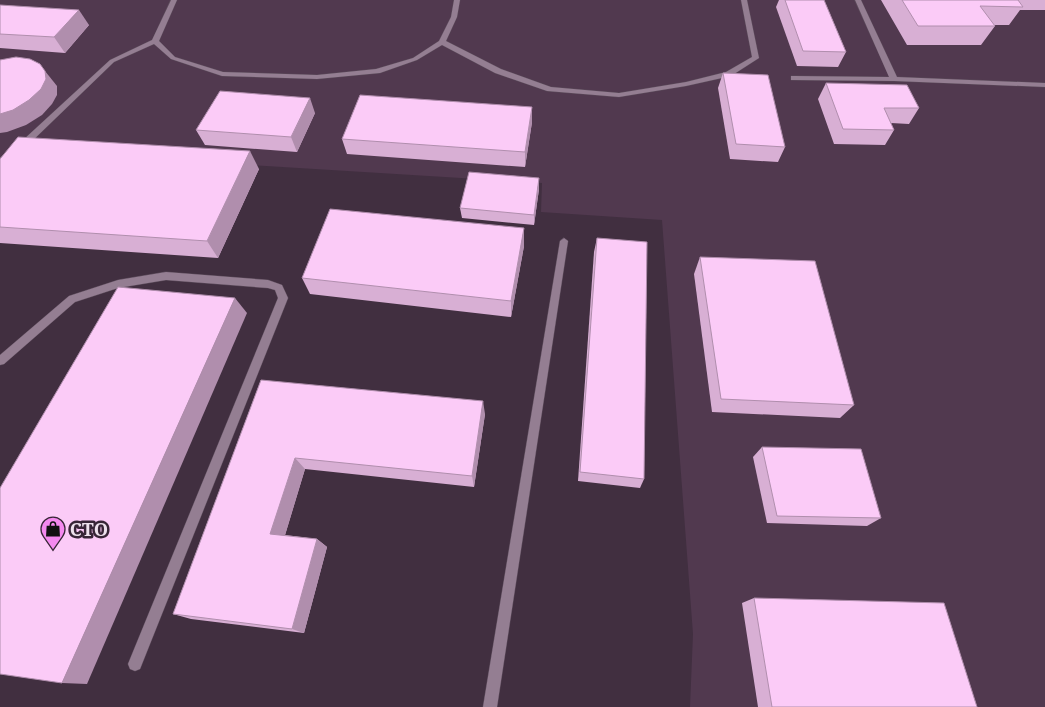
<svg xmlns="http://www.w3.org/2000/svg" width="1045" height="707" font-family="'Noto Serif',serif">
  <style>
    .built { fill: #51394f }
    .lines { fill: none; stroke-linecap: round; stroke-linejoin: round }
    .service-casing { stroke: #5b4b5a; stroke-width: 1 }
    .service { fill: #947e92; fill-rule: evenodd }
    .wall { fill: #d8afd4 }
    .shaded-wall { fill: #b08ead }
    .building { fill: #fbcbf7; stroke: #b08ead }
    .labels { text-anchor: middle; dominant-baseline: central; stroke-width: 5; stroke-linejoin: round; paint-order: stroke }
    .poi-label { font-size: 18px; font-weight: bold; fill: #ede1ec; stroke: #372536; text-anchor: start }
  </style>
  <rect width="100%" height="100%" fill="#412f40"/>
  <path class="built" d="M0,0H1045V707H690L693,634L662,220L541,212L542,183L24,151L0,183Z"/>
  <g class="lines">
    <defs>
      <g id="service">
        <path d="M171,0H177L159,41L175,57L223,72L317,75L376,69L413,58L439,41L451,17L454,0H460L457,17L446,41L501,69L551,87L619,93L686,82L726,72L752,57L741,0H747L759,58L731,76L686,86L619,97L547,91L495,73L442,45L417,60L380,73L317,79L222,76L171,59L154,44L114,62L28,145L0,165V158L22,141L110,60L152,40Z"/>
        <path d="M855,0H861L897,77L1045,83V87L894,81L791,80V76H794L889,77Z"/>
        <path d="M564,238L568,241L497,707H483L560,241Z"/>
        <path d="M166,272L268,280L282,285L288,298L142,664L140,669L135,671L130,669L128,664L278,298L275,290L268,288L166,280L118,288L75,302L4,364L0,365V355L69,296L118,280Z"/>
      </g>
    </defs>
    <use href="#service" class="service-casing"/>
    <use href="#service" class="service"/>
  </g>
  <g class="wall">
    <path d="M779,0H824L846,52L838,67L797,66L776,7Z"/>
    <path d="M881,0H1045V10H1020L1009,25H994L995,26L981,45H907Z"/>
    <path d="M0,5L89,25L65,53L0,48Z"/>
    <path d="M723,73L785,147L778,162L730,159L718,88Z"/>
    <path d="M826,83L919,108L909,124L891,123L894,130L885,145L834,144L818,99Z"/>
    <path d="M532,107V122L525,167L347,154L342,139Z"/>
    <path d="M315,113L297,152L205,145L196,130Z"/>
    <path d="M0,159L259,169L218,258L0,243Z"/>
    <path d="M539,189L534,225L462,218L460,208Z"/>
    <path d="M597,238L644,479L640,488L578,481L594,252Z"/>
    <path d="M524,246L511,317L310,294L302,278Z"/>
    <path d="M700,257L854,405L840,418L712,412L694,274Z"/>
    <path d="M261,380L485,414L474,487L305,469L285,535L317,539L327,547L304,633L191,619L173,614Z"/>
    <path d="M762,447L881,518L867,526L767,523L753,457Z"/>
    <path d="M754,598L977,707H758L742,603Z"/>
  </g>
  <g class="shaded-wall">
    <path d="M79,10L89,25L65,53L54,37Z"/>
    <path d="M45,71L57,86V95L52,104L42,115L26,125L7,132L0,133V114Z"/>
    <path d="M310,98L315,113L297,152L291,137Z"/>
    <path d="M532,107V122L525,167V152Z"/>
    <path d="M250,151L259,169L218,258L207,241Z"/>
    <path d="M539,178V189L534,225V215Z"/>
    <path d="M524,228V246L511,317V301Z"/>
    <path d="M235,298L247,313L87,684L62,683Z"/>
    <path d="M483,401L485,414L474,487L472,476Z"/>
    <path d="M295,458L305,469L283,542L270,534Z"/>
    <path d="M317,539L327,547L304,633L292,629Z"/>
  </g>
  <g class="building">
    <path d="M785,0H824L846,52L803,51Z"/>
    <path d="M902,0H1018L1023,7L980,6L995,26H918Z"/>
    <path d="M0,5L79,10L54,37L0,34Z"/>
    <path d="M16,57L30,59L40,64L45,71L46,79L41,89L29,100L13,110L0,114V60Z"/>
    <path d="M723,73L768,75L785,147L736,144Z"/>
    <path d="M826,83L907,85L919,108H884L894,130L843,129Z"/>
    <path d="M220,91L310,98L291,137L196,130Z"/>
    <path d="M360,95L532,107L525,152L342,139Z"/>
    <path d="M18,137L250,151L207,241L0,227V159Z"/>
    <path d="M469,172L539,178L534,215L460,208Z"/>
    <path d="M330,209L524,228L511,301L302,278Z"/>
    <path d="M597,238L647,242L644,479L580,472Z"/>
    <path d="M700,257L815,261L854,405L721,399Z"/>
    <path d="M118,287L235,298L62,683L0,674V488Z"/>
    <path d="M261,380L483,401L472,476L295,458L270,534L317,539L292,629L173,614Z"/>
    <path d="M762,447L861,449L881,518L777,516Z"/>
    <path d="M754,598L944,603L977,707H772Z"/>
  </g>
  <defs>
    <symbol id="shop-pin" viewBox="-11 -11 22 30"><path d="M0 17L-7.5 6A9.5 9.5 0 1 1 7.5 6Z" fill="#f489ef" stroke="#372536"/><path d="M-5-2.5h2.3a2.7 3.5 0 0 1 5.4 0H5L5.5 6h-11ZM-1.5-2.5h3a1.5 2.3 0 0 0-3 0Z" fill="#111"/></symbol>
  </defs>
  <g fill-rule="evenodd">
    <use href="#shop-pin" x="39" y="515" width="28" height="38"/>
  </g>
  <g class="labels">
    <g class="poi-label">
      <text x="70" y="529">СТО</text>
    </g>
  </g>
</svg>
